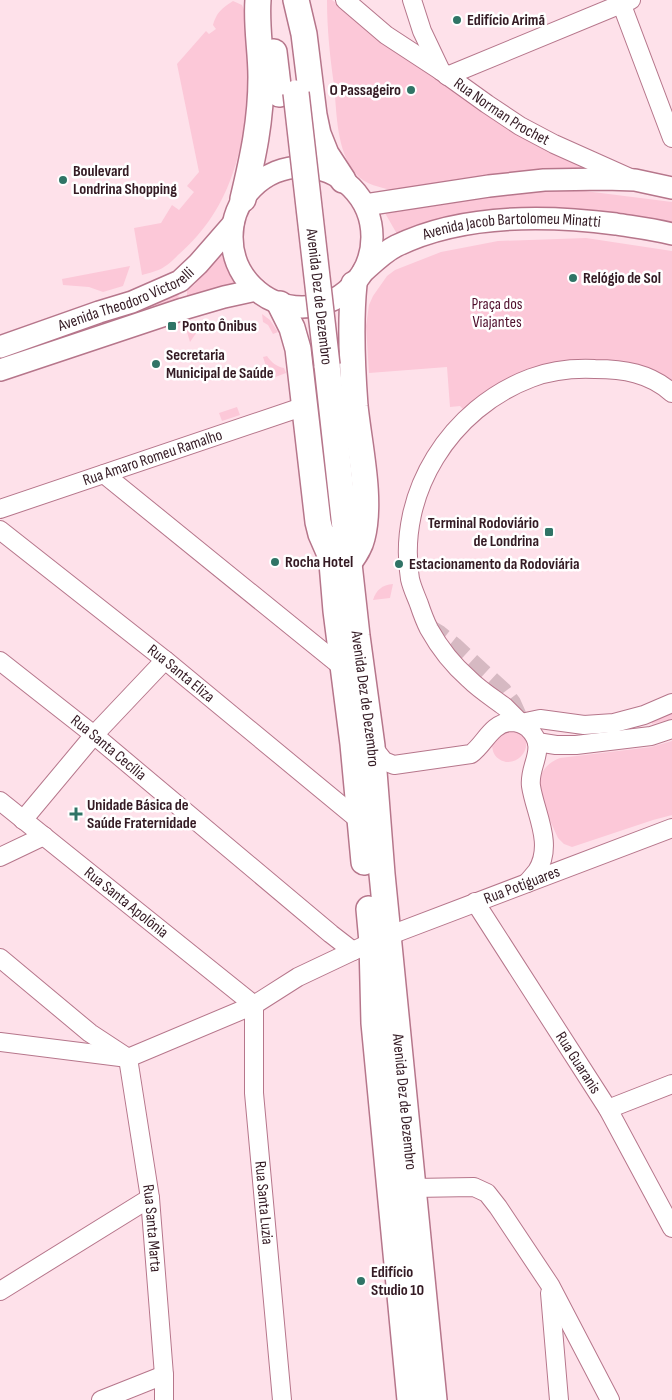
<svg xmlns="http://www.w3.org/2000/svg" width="672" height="1400" font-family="'Sofia Sans Condensed',sans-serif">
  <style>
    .green { fill: #fcc8d8 }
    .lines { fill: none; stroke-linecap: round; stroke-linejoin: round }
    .minor-tunnel { stroke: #d6b9c2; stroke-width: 18; stroke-dasharray: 18 9; stroke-linecap: butt }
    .minor-casing { stroke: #b6768b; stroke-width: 20 }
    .major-casing { stroke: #b6768b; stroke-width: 24 }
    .highway-casing { stroke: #b6768b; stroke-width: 28 }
    .minor { stroke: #fff; stroke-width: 18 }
    .major { stroke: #fff; stroke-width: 21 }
    .highway { stroke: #fff; stroke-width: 25 }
    .highway-bridge-casing { stroke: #b6768b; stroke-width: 28; stroke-linecap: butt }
    .highway-bridge { stroke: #fff; stroke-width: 25 }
    .poi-dot { fill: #307466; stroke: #fff; stroke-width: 2 }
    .labels { text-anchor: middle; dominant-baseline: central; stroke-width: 5; stroke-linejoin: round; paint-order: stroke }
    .poi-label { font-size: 16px; font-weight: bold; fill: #341b24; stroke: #fff; text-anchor: start }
    .street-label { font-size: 16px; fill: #341b24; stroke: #fff }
    .park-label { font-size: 16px; fill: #50102d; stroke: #fff }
  </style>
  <rect width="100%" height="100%" fill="#fee1ea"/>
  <g class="green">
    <path d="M327,0H332L535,143L588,169L394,191C381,187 365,185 356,174C336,151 337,113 334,85C330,57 327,29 327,0Z"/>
    <path d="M233,1L242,5C251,23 250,52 249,72C246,142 234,207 178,255C174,259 169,264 164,267C158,271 149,273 142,275L134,228L161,223L172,205L179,210L194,192L187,186L199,172L177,64L206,31L209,34L216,29L213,25C217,12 221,9 233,1Z"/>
    <path d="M569,189L672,202V228L600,212L397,234L385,213L469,199Z"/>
    <path d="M586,238L672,251V387L585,366L466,412L460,406L450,407L447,367L369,373L366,326L369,305L373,296L387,276L395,270L441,252L498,241Z"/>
    <path d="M221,253L225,264L236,284L187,297V290L195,284L201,273Z"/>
    <path d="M130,266L123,286L103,292L89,287L63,285L62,279Z"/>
    <path d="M178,291L179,303L105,325L106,320Z"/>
    <path d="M262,314L270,320L278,332L273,334L268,325L263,322Z"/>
    <path d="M192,322L199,329L190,342L185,325Z"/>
    <path d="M87,326L91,328L90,331L0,363V355Z"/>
    <path d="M267,356C271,362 277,367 284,368L286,373L270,379L263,357Z"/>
    <path d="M237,407L240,415L222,421L219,413Z"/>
    <path d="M393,584L390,598L373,600C376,590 382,585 393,584Z"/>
    <path d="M672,710V719L652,724L651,720Z"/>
    <path d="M508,729C512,730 517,731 520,733C537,745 516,771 499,759C493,755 492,749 492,742Z"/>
    <path d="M672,741V815L653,820L572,847L564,844L558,838C547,812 522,773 560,758L651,747Z"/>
  </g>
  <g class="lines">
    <path class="minor-tunnel" d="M429,628L439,634L454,646L503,691L512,703L521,723"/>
    <defs>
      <g id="minor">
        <path d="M345,0L386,35L441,71"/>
        <path id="s1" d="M412,0L422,31L441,71L487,104L520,126L554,144L630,178"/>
        <path d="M620,0L672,138"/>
        <path d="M447,76L631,0"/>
        <path d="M672,393C650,373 623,369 595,369C573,368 552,370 531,378C451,408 396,493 410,579C412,588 416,596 419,604C422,613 425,621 429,629C439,647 453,665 469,679C480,690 493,698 505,707C510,712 516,718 521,723L540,719L584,725L614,723L644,715L672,703"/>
        <path d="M104,474L342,667"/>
        <path id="s2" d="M0,509L305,406"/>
        <path id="s3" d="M0,530L165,660L360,821"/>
        <path id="s4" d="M0,661L94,735L331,934L353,951"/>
        <path d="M537,742L556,745H576L651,736L672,729"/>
        <path d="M372,746L384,761L394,765L471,754C485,744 491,723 511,722C518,722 523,724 528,728C549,748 528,765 531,786C535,813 554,844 537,871C534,875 530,879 527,883"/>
        <path id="s5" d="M0,801L254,1005V1093L282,1400"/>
        <path d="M23,820L94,735L165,660"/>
        <path d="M0,857L44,836"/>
        <path id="s6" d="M475,902L608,1109L672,1228"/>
        <path d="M0,958L90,1033L125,1056"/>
        <path id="s7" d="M0,1042L128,1058L254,1005L298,977L372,942L672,828"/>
        <path id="s8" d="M128,1058L150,1198L164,1375V1400"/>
        <path d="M608,1109L672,1084"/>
        <path d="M413,1188L474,1187L487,1193L498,1207L550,1285L610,1400"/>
        <path d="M0,1291L150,1198"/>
        <path d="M550,1293L559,1400"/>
        <path d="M101,1400L164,1375"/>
      </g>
      <g id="major">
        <circle cx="302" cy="237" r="70"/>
        <path d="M365,205L489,186L544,180L605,179L635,180L672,188"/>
        <path id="s9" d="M363,272C373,263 384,252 396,246C461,214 546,215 616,224C635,227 654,229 672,234"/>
        <path id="s10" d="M0,347L99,312L132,302L180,281L198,264L233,224"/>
        <path d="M0,370L183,309L224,297L256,290"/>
      </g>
      <g id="highway">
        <path d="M296,0L304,34L314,115L318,134L326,154L343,180"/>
        <path d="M274,52L279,94"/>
        <path d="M243,199C253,157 261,121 261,77C261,51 256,26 258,0"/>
        <path d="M280,304L292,328L298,349L318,522L321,534L331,557"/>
        <path id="s11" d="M327,365L357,636L372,746L382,874L434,1400"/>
        <path d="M330,539L336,611L353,744L364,862"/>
        <path d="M350,561C355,554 360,547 362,538C372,500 359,445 355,406C352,366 350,324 354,284"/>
        <path d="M369,909L372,942L374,1023L410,1400"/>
      </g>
    </defs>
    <use href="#minor" class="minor-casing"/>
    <use href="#major" class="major-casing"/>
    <use href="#highway" class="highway-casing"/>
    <use href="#minor" class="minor"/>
    <use href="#major" class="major"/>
    <use href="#highway" class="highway"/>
    <defs>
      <g id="highway-bridge">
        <path id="s12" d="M296,93L327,365"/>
      </g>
    </defs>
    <use href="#highway-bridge" class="highway-bridge-casing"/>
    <use href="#highway-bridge" class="highway-bridge"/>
  </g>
  <g class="poi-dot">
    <circle cx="457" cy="20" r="5"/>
    <circle cx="411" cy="90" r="5"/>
    <circle cx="63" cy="180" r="5"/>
    <circle cx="573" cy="278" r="5"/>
    <rect x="167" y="321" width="10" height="10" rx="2.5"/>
    <circle cx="156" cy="364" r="5"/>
    <rect x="544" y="527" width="10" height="10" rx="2.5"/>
    <circle cx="275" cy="562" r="5"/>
    <circle cx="399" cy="564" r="5"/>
    <path d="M73.5 806.5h5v5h5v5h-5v5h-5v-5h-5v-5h5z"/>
    <circle cx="361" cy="1281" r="5"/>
  </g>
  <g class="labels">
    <g class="poi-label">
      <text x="467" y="20">Edifício Arimã</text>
      <text x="401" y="90" text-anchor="end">O Passageiro</text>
      <text x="73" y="171">Boulevard<tspan x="73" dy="18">Londrina Shopping</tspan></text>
      <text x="583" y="278">Relógio de Sol</text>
      <text x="182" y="326">Ponto Ônibus</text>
      <text x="166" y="355">Secretaria<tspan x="166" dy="18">Municipal de Saúde</tspan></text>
      <text x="539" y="523" text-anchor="end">Terminal Rodoviário<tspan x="539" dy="18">de Londrina</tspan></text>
      <text x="285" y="562">Rocha Hotel</text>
      <text x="409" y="564">Estacionamento da Rodoviária</text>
      <text x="87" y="805">Unidade Básica de<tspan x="87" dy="18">Saúde Fraternidade</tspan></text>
      <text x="371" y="1272">Edifício<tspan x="371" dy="18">Studio 10</tspan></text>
    </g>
    <g class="street-label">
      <text stroke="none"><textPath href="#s1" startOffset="150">Rua Norman Prochet</textPath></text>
      <text stroke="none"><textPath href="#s9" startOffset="161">Avenida Jacob Bartolomeu Minatti</textPath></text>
      <text stroke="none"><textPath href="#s10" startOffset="135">Avenida Theodoro Victorelli</textPath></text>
      <text stroke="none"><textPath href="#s12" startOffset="205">Avenida Dez de Dezembro</textPath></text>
      <text stroke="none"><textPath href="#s2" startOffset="161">Rua Amaro Romeu Ramalho</textPath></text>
      <text stroke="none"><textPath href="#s3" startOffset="231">Rua Santa Eliza</textPath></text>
      <text stroke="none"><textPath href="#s11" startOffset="336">Avenida Dez de Dezembro</textPath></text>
      <text stroke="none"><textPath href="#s4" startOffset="139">Rua Santa Cecília</textPath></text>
      <text stroke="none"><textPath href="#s7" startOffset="560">Rua Potiguares</textPath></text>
      <text stroke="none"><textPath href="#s5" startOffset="162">Rua Santa Apolônia</textPath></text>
      <text stroke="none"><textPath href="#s6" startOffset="191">Rua Guaranis</textPath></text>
      <text stroke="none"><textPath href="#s11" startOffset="741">Avenida Dez de Dezembro</textPath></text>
      <text stroke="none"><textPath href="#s5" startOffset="524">Rua Santa Luzia</textPath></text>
      <text stroke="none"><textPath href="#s8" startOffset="172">Rua Santa Marta</textPath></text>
    </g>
    <g class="park-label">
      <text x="497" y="304">Praça dos<tspan x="497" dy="18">Viajantes</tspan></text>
    </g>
  </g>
</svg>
